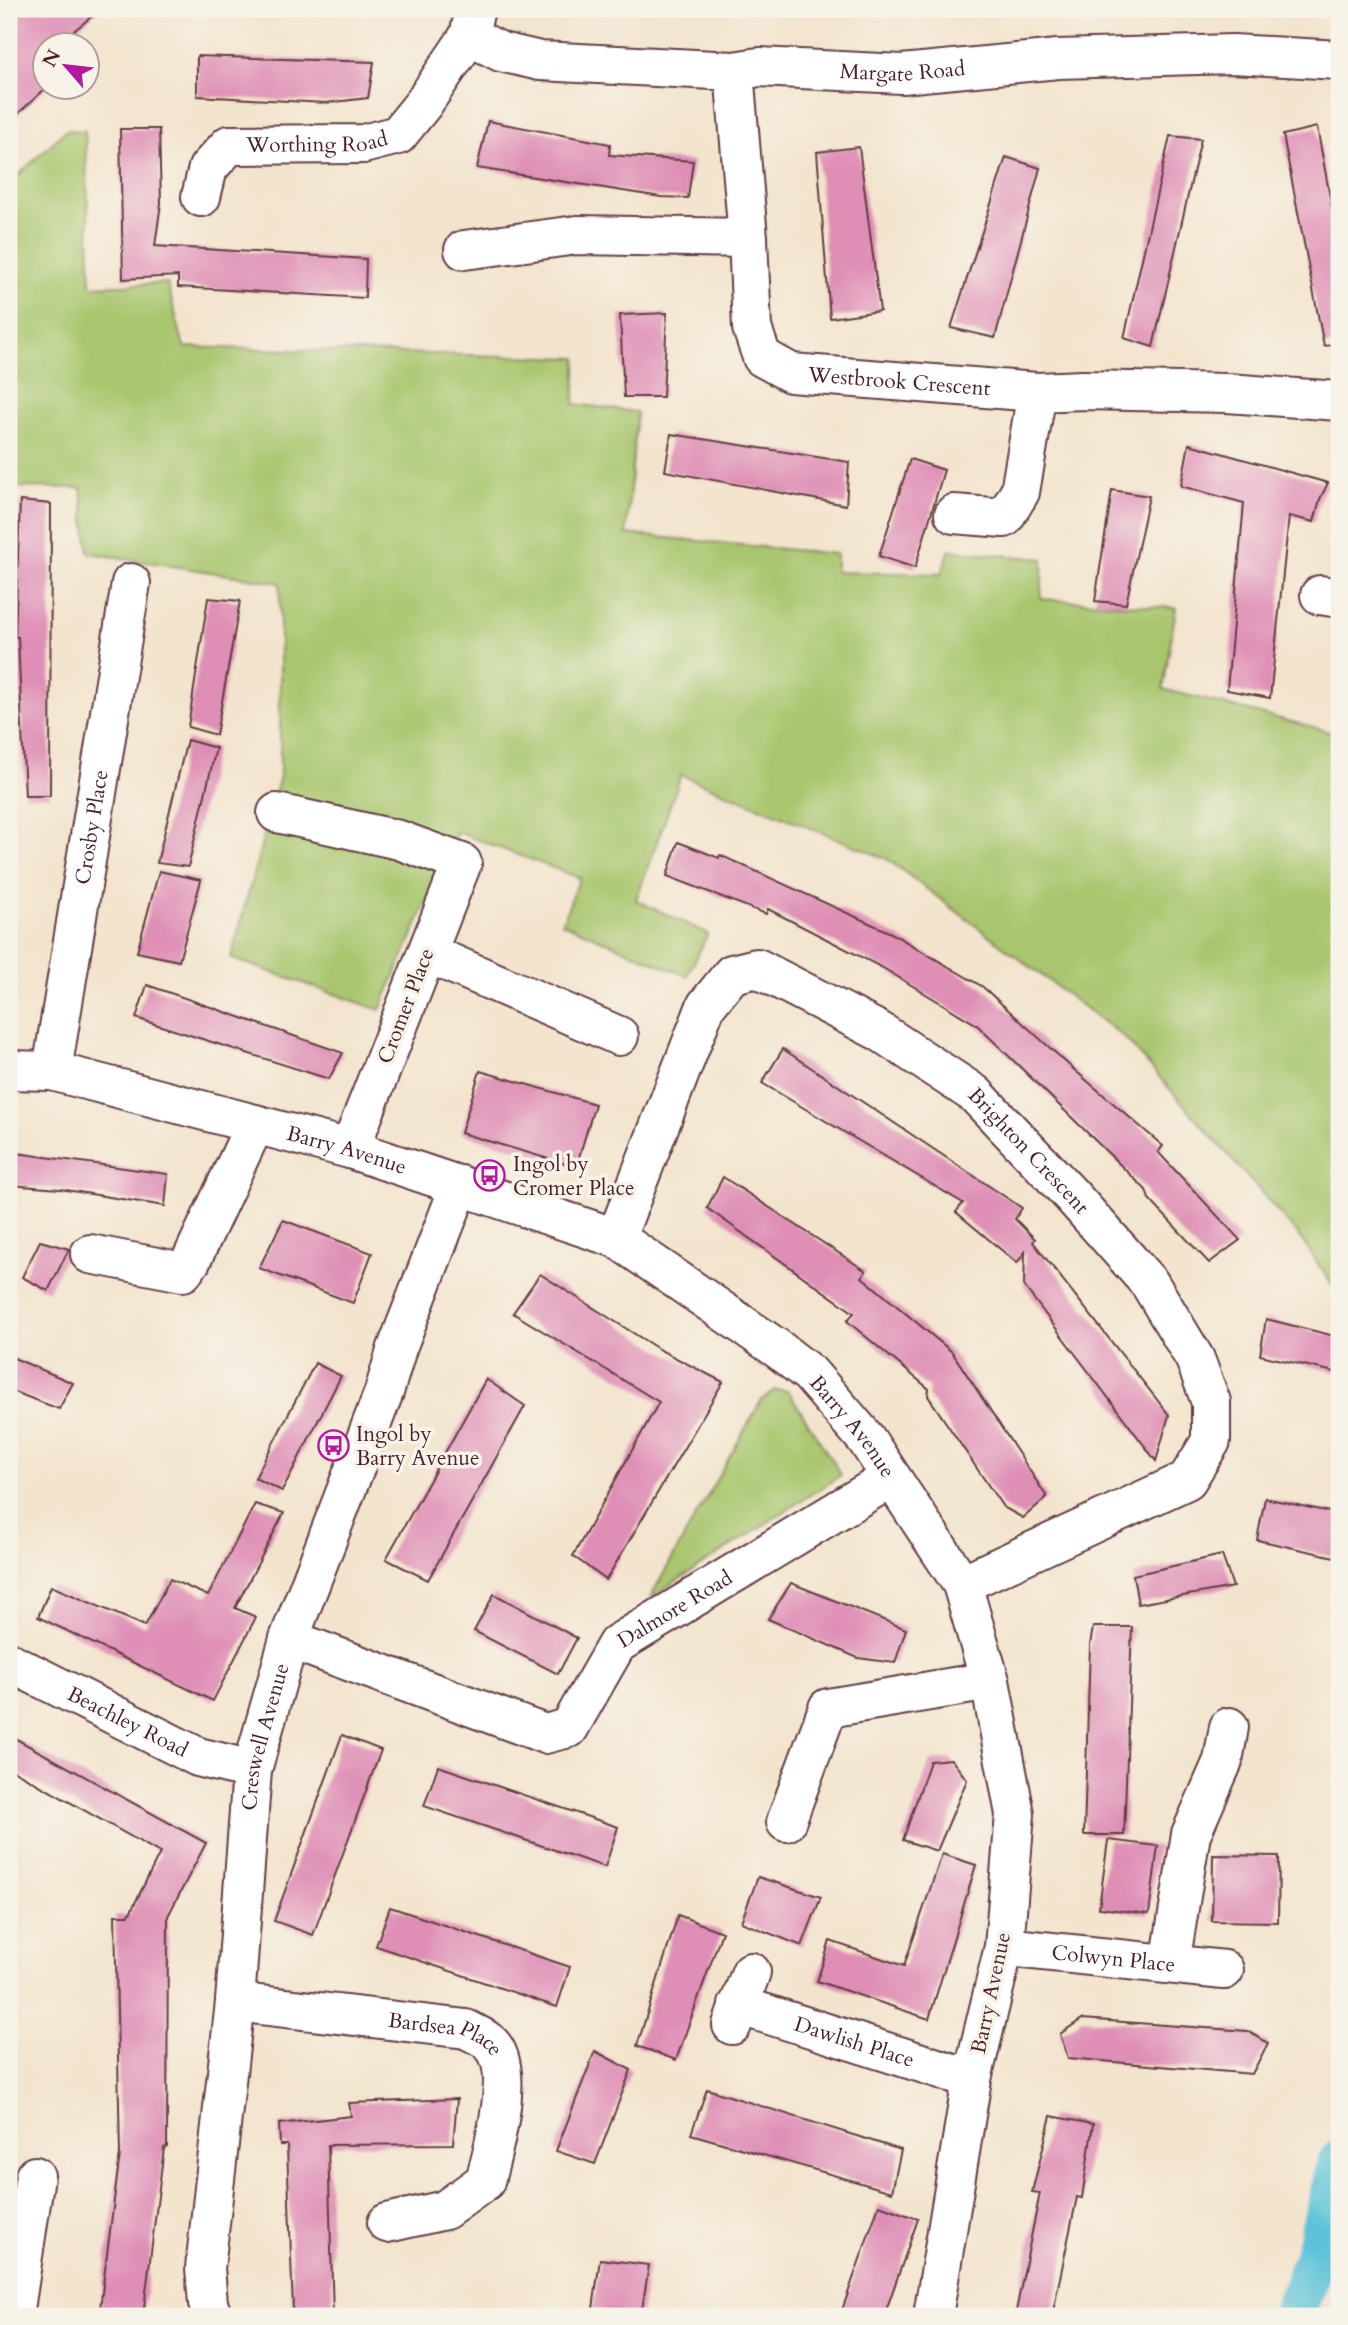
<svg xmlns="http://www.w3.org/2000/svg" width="1348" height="2325" font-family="Cardo,serif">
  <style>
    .green { fill: #a8c66d; stroke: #79724c; stroke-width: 2 }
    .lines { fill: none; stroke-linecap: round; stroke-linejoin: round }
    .canal { stroke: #5cc3d9; stroke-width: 42 }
    .building { fill: #df8fb6 }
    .minor-casing { stroke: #633d43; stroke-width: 42 }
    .minor { stroke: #fff; stroke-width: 38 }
    .labels { text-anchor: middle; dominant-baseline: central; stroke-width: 7; stroke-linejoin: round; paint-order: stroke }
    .street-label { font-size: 21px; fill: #4a1f2b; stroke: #f7f3e8 }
    .poi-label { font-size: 21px; fill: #4a1f2b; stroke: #f7f3e8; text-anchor: start }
  </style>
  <rect width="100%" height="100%" fill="#f7f3e8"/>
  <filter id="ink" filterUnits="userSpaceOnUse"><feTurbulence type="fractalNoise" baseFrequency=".0143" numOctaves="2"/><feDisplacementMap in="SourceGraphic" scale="14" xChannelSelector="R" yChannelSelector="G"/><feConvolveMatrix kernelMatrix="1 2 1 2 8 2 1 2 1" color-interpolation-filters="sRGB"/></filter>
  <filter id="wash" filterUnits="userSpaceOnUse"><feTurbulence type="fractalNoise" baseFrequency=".00686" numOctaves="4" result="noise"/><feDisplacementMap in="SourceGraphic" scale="28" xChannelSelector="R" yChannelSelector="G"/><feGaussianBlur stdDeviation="1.57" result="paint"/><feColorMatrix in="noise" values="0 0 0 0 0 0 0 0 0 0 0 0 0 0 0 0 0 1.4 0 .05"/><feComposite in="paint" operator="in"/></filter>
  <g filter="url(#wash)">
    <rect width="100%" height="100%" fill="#f3e4cd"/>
    <g class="green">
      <path d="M66,130L85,131L91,286L167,283L184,347L577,358L574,404L637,412L626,534L836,554V572L941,574L950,550L1043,559L1041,599L1176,608L1163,689L1339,734V1294L1296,1232L1125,1038L887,859L681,775L636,900L708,934L687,976L562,923L580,878L457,832L380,1010L231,958L280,776V583L89,553L81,488L9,487V184Z"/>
      <path d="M775,1390L788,1391L841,1475L650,1598L761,1401Z"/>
    </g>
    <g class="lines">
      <path class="canal" d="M1293,2316L1314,2259L1339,2161"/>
    </g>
    <g id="blocks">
      <g class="building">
        <path d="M9,9H101L55,46H46V88L9,122Z"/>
        <path d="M197,56L374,62L368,98L326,103L197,96Z"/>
        <path d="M488,121L610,144L609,155L693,161L688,198L661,197L477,168Z"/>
        <path d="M1317,127L1339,245V344L1324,346L1283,135Z"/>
        <path d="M120,129H159L161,203L155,246L366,259L365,298L178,287V276L123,279Z"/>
        <path d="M1170,136L1201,139L1153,347L1124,338Z"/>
        <path d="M859,147L880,311L830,318L817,152Z"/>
        <path d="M1006,157L1040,168L995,338L951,328Z"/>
        <path d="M667,313L663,397H624L620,315Z"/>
        <path d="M671,434L849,462L846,505L665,471Z"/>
        <path d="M1189,444L1328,483L1320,499L1314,522L1289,516L1270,698L1227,690L1244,503L1181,486Z"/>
        <path d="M910,459L944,470L915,568L879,556Z"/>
        <path d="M1112,490L1149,496L1126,604L1095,601Z"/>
        <path d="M20,501L51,504L50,796H25L18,637H15Z"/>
        <path d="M208,598L240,601L216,735L188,727Z"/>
        <path d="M187,740L216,748L188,867L157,863Z"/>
        <path d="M678,842L719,858L720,855L891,933L983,987L1071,1067L1163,1146L1158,1152L1240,1240L1209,1263L1149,1199L1146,1190L977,1025L883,968L768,909L766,914L667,876Z"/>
        <path d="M159,871L201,880L179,961L137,952Z"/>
        <path d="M147,985L343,1053L329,1079L136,1018Z"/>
        <path d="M783,1049L1022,1208L1015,1219L1035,1239L1033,1242L1169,1415L1156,1461L1024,1286L1025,1252L1017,1263L956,1212L963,1203L762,1083Z"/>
        <path d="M480,1071L595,1104L576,1167L461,1133Z"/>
        <path d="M9,1152L168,1174L165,1206L60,1189L9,1185Z"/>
        <path d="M723,1177L866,1271L862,1277L952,1352L1047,1497L1023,1518L1003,1507L928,1396L929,1389L847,1321L854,1313L707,1208Z"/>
        <path d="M283,1220L372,1253L353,1303L259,1268Z"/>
        <path d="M40,1241L69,1249L48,1291L22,1277Z"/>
        <path d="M540,1274L660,1350L723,1382L606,1580L573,1556L659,1402L513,1313Z"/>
        <path d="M1266,1319L1339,1337V1373L1260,1355Z"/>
        <path d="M9,1356L73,1383L59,1409L9,1390Z"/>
        <path d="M315,1363L341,1376L282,1491L255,1478Z"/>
        <path d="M486,1379L525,1406L428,1580L386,1559Z"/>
        <path d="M1265,1498L1339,1514V1558L1257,1540Z"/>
        <path d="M255,1504L284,1513L235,1608L256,1617L213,1701L38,1617L51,1586L145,1626L170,1579L208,1596Z"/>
        <path d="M1222,1555L1233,1587L1138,1604L1133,1575Z"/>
        <path d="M791,1583L906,1629L895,1663L858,1658L768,1619Z"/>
        <path d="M494,1594L577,1638L558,1674L474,1631Z"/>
        <path d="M1093,1627H1132L1124,1835H1084L1090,1645Z"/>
        <path d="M9,1735L206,1843L168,1916L167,2147L164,2148L143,2316H99L120,2154L115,1915H129L160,1853L9,1768Z"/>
        <path d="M342,1735L381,1750L313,1935L274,1921Z"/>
        <path d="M951,1759L967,1780L937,1851L903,1840L930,1761Z"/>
        <path d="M438,1766L618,1827L605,1867L424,1806Z"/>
        <path d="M1108,1840L1158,1846L1149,1914L1099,1908Z"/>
        <path d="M942,1854L976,1865L929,2019L817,1981L830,1941L904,1966Z"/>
        <path d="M1213,1855L1279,1856L1278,1922L1212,1921Z"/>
        <path d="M758,1877L821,1897L802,1946L741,1922Z"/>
        <path d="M390,1907L570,1967L557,2007L376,1946Z"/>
        <path d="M678,1915L722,1932L676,2060L637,2046Z"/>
        <path d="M1082,2019L1247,2031L1268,2043L1252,2074L1068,2058L1060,2034Z"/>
        <path d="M595,2051L631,2070L595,2164L556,2151Z"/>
        <path d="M707,2089L901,2150L892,2192L691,2134Z"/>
        <path d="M457,2099L453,2144L328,2145L333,2316L293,2312L287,2145H280L279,2124L351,2116L349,2103Z"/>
        <path d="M1051,2116L1093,2124L1082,2198L1077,2197L1052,2316H1015L1040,2193L1032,2192Z"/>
        <path d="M879,2205L918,2219L884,2316H840Z"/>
        <path d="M600,2259L649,2265L641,2316H624L593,2309Z"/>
      </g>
    </g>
  </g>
  <g filter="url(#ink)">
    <use href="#blocks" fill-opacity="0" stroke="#633d43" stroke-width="2"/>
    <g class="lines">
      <defs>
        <g id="minor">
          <path id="s1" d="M469,36L501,52L540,61L734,71L759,67L902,74L1058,59L1233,54L1339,60"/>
          <path id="s2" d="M734,71L748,238L752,328L762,357L791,373L1037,392L1083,390L1227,393L1339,401"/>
          <path id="s3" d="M201,197L208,168L229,145L363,144L398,135L423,104L469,36L475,9"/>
          <path d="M464,250L577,235L748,238"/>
          <path d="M954,514L1004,518L1020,492L1037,392"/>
          <path d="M1320,595L1339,598"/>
          <path d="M277,813L399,840L462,863L350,1149"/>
          <path d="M427,953L619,1036"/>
          <path id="s4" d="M9,1070L52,1071L350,1149L616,1238L778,1349L810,1374L866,1439L962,1584L990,1681L1015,1814L1004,1947L972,2079L933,2316"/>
          <path id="s5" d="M52,1071L131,583"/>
          <path id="s6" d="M616,1238L706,1006L732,974L757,968L879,1031L975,1094L1071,1195L1150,1284L1195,1359L1211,1402V1441L1187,1480L962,1584"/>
          <path d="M90,1254L183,1272L191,1261L255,1124"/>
          <path id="s7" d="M289,1639L545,1734L569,1728L617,1644L891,1478"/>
          <path id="s8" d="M9,1662L198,1757L252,1770"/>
          <path d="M786,1822L828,1708L990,1681"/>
          <path id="s9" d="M1004,1947L1224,1970"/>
          <path d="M1170,1964L1191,1834L1223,1761L1229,1727"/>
          <path id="s10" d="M235,2002L466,2029C473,2033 484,2037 490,2043C517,2067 493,2150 485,2181L445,2210L387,2223"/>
          <path id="s11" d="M738,2005L972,2079"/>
          <path d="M732,2025L751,1972"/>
          <path d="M14,2316L35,2176"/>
          <path id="s12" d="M212,2316L208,2303L205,2268L235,2002L252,1770L289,1639L384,1392L397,1348L460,1185"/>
        </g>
      </defs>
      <use href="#minor" class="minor-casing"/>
      <use href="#minor" class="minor"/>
    </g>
  </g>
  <defs>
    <symbol id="bus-ring" viewBox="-11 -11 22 22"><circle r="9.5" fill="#f7f3e8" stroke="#b5179e" stroke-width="1.5"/><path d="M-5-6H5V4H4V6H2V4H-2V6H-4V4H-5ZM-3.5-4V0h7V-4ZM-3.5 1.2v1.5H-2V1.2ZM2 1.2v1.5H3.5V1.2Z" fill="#b5179e"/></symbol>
  </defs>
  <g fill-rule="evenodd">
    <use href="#bus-ring" x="472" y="1158" width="35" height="35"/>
    <use href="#bus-ring" x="316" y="1428" width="35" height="35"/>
  </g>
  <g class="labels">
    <g class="street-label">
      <text stroke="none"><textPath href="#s1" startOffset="439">Margate Road</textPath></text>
      <text stroke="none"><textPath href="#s3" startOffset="149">Worthing Road</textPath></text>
      <text stroke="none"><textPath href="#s2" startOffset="430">Westbrook Crescent</textPath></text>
      <text stroke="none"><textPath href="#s5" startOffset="247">Crosby Place</textPath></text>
      <text transform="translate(406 1006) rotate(-69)">Cromer Place</text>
      <text stroke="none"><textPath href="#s4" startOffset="348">Barry Avenue</textPath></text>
      <text stroke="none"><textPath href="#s6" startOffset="646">Brighton Crescent</textPath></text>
      <text stroke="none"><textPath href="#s4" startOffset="936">Barry Avenue</textPath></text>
      <text stroke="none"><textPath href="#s7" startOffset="462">Dalmore Road</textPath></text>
      <text stroke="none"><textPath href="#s8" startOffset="133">Beachley Road</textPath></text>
      <text stroke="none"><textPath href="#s12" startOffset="584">Creswell Avenue</textPath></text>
      <text stroke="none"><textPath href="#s9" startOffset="110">Colwyn Place</textPath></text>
      <text transform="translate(991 1993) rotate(-78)">Barry Avenue</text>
      <text stroke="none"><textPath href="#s10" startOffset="214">Bardsea Place</textPath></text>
      <text stroke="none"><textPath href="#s11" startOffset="122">Dawlish Place</textPath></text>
    </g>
    <g class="poi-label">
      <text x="513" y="1164">Ingol by<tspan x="513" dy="24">Cromer Place</tspan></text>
      <text x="356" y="1434">Ingol by<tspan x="356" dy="24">Barry Avenue</tspan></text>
    </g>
  </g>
  <rect width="1348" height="2325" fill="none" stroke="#f7f3e8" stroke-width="35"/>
  <g transform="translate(66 66) rotate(298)"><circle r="33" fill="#f7f3e8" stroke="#b29e9c" stroke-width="2"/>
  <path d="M0-5L12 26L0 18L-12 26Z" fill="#b5179e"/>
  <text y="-10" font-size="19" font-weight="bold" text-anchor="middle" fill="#4a1f2b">N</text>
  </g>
</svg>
